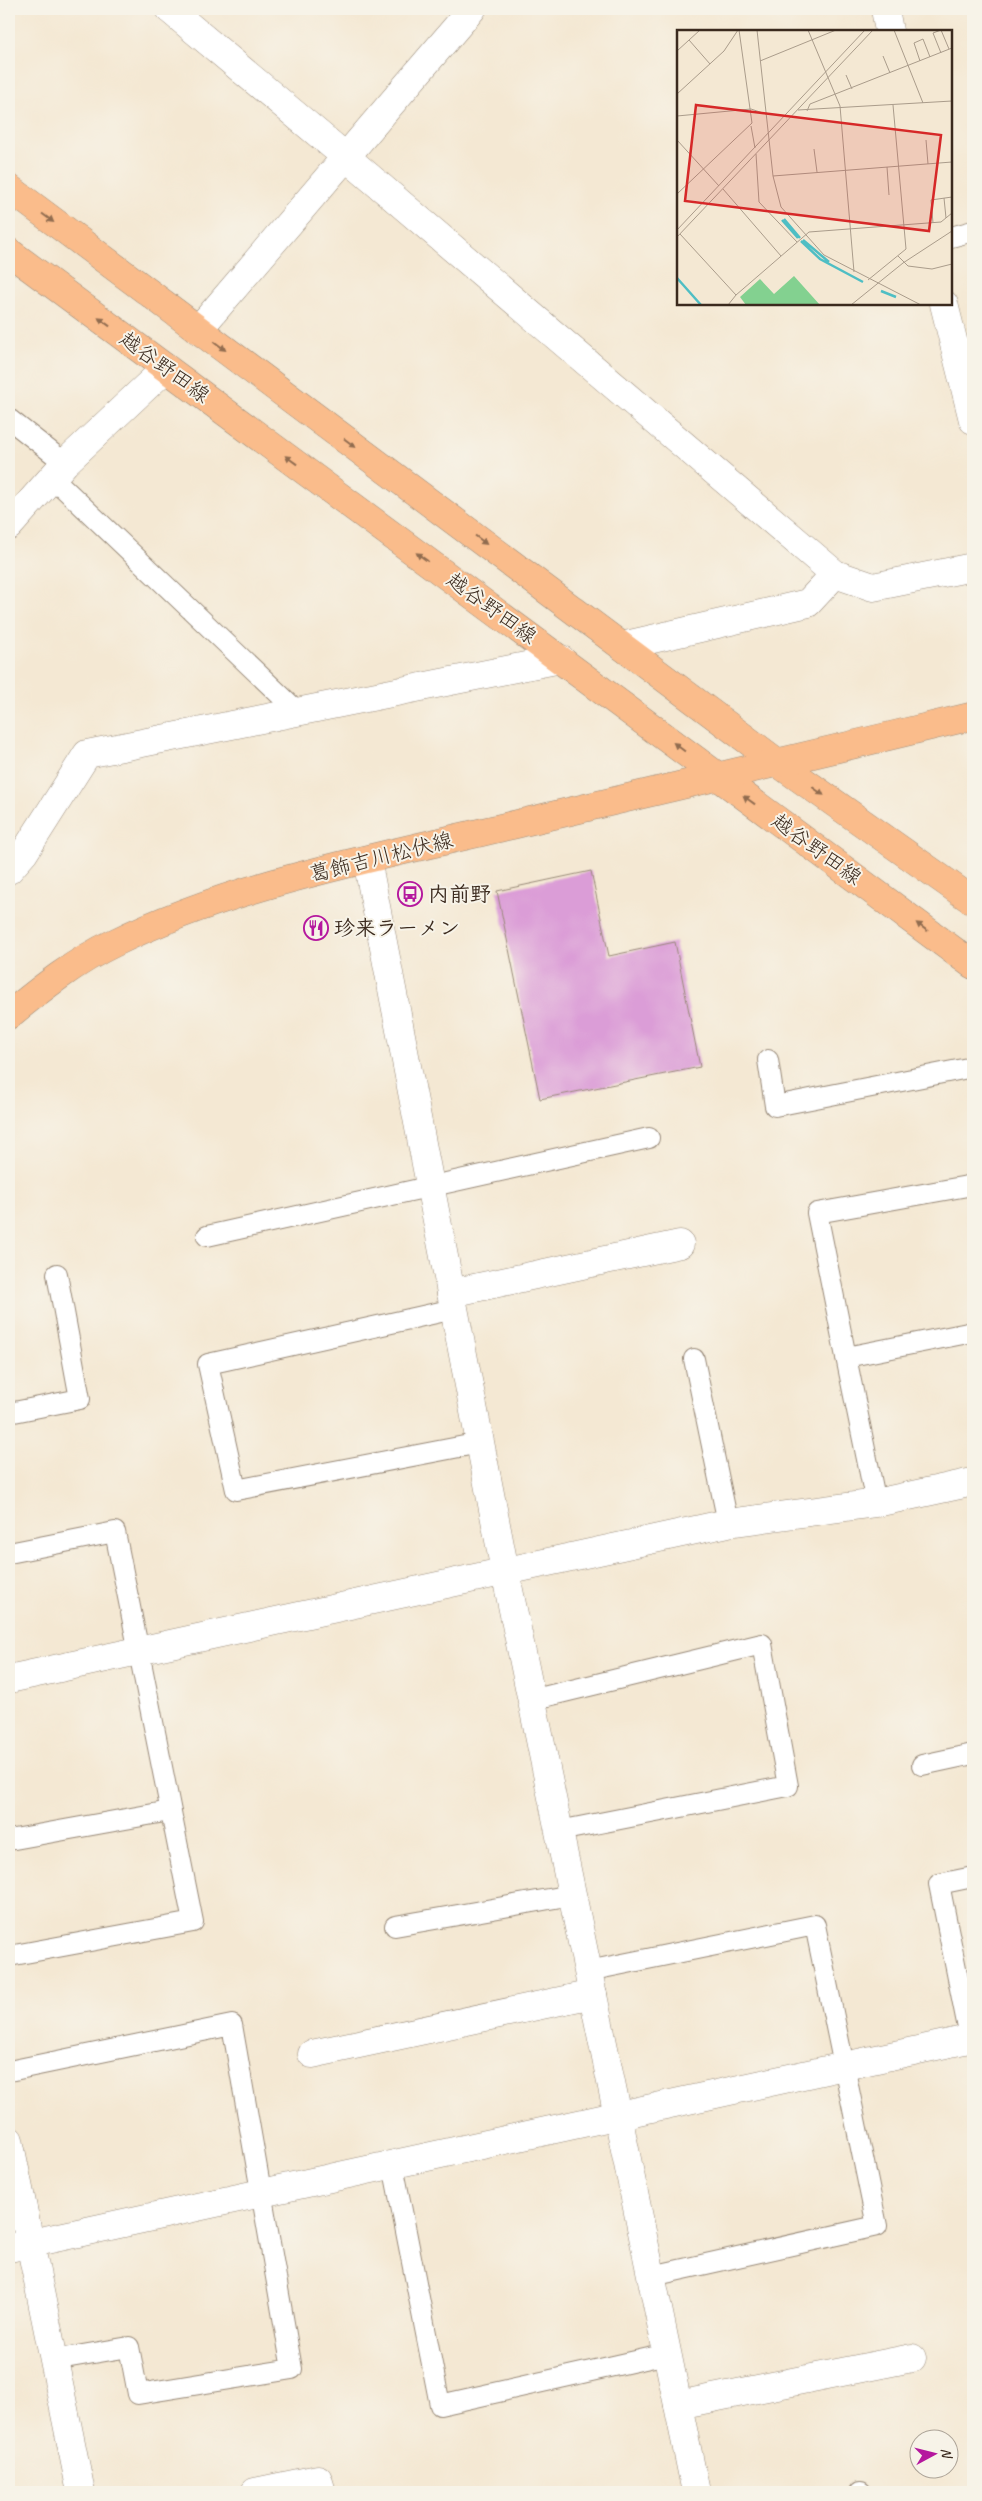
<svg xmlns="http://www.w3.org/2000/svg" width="982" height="2501" font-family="Caveat,'Klee One',sans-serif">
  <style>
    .building { fill: #db9dd7 }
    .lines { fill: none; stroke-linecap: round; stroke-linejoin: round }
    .lane-casing { stroke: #988978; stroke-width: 22 }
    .street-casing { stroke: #988978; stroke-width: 29 }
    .primary-casing { stroke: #988978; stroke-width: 29 }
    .lane { stroke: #fff; stroke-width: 20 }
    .street { stroke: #fff; stroke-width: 28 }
    .primary { stroke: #fabc8b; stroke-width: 28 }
    .oneway { fill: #916c4f }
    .labels { text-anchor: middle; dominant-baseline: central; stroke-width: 4; stroke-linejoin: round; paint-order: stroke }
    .street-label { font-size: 21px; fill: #3b2a1e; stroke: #f7f3e8 }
    .poi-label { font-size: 21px; font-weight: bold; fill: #3b2a1e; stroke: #f7f3e8; text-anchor: start }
    .inset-river { fill: none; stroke: #4fbec4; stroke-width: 2.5 }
    .inset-road { fill: none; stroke: #aa9c8b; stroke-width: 1 }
    .view { fill: #d62828; fill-opacity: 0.15; stroke: #d62828; stroke-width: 2.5 }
    .inset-edge { fill: none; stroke: #3b2a1e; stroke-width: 2.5 }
  </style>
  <rect width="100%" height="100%" fill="#f7f3e8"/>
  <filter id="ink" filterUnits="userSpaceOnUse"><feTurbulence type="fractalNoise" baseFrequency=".02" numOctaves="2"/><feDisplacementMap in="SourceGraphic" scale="10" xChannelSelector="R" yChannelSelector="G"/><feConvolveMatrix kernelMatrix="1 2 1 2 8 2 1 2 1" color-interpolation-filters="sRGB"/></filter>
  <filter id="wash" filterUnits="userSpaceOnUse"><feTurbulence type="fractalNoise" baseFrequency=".0096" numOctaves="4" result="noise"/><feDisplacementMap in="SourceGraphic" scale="20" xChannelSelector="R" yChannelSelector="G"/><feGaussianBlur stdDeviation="1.12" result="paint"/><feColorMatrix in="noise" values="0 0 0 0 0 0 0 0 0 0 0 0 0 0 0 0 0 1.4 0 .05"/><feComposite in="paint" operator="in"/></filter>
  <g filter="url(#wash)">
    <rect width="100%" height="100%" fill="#f4e8d3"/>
    <g id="blocks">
      <path class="building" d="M591,871L609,956L675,942L700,1067L540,1099L497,891Z"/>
    </g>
  </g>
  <g filter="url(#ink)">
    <use href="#blocks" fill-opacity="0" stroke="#988978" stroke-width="1"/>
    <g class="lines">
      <defs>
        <g id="lane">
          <path d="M951,237L973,231"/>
          <path d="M9,419L65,463"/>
          <path d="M52,477L299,713"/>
          <path d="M768,1060L775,1106L973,1067"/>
          <path d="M207,1236L649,1138"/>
          <path d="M454,1309L208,1364L236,1490L480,1443"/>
          <path d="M846,1357L817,1213L973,1185"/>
          <path d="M694,1359L728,1523"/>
          <path d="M9,1413L80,1399L57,1274"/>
          <path d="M876,1503L846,1357L973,1332"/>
          <path d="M9,1553L115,1532L193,1922L9,1956"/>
          <path d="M531,1700L762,1644L788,1786L559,1831"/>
          <path d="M922,1765L973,1754"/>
          <path d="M9,1840L170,1811"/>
          <path d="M395,1926L572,1895"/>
          <path d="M588,1971L815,1925L877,2226L652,2276"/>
          <path d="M970,2038L939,1884L973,1877"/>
          <path d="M9,2071L232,2025L292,2369L138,2394L129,2347L53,2360"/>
          <path d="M393,2165L440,2405L667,2354"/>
          <path d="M860,2492H861"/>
        </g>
        <g id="street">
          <path d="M169,9L346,157L835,574L873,587L973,567"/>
          <path d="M885,9L889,31"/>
          <path d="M944,304L973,420"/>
          <path d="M198,330L472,9"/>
          <path d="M9,526L65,463L166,368"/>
          <path d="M622,646L808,603L835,574"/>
          <path d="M367,860L505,1571L696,2492"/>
          <path d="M9,870L24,853L87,754L561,659"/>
          <path d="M451,1293L680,1244"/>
          <path d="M9,1679L728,1523L876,1503L973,1482"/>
          <path d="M312,2054L593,1994"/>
          <path d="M9,2140L81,2492"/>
          <path d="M9,2248L973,2038"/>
          <path d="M678,2405L912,2358"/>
          <path d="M255,2492L318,2479L322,2492"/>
        </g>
        <g id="primary">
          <path d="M9,188L778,763L973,901"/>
          <path d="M9,252L973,965"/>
          <path d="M9,1015C42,988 76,961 114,943C240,881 389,855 525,822C675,787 824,752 973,716"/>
        </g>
      </defs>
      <use href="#lane" class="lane-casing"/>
      <use href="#street" class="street-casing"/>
      <use href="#primary" class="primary-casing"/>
      <use href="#lane" class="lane"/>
      <use href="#street" class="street"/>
      <use href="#primary" class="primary"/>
    </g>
    <defs><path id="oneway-solid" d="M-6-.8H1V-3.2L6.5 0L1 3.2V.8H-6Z" transform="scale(1.25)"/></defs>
    <g class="oneway">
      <use href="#oneway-solid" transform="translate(48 218) rotate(37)"/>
      <use href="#oneway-solid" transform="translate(104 322) rotate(-144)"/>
      <use href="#oneway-solid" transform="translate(220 346) rotate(37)"/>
      <use href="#oneway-solid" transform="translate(350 443) rotate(37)"/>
      <use href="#oneway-solid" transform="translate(291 460) rotate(-144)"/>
      <use href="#oneway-solid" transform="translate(481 540) rotate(37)"/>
      <use href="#oneway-solid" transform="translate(422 557) rotate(-144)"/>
      <use href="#oneway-solid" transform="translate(679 747) rotate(-143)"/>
      <use href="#oneway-solid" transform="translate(818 791) rotate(35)"/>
      <use href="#oneway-solid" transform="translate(749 800) rotate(-144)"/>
      <use href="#oneway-solid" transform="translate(922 927) rotate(-144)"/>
    </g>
  </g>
  <defs>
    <symbol id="bus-ring" viewBox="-11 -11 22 22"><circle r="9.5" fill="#f7f3e8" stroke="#b5179e" stroke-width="1.5"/><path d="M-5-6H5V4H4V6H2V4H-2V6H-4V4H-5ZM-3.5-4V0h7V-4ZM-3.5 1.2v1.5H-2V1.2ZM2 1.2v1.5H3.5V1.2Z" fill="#b5179e"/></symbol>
    <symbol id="restaurant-ring" viewBox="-11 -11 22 22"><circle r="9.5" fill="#f7f3e8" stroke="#b5179e" stroke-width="1.5"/><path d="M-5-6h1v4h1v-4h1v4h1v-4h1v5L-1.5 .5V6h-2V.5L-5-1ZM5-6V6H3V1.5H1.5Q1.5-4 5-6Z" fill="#b5179e"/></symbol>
  </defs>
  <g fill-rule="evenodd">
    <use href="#bus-ring" x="396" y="880" width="28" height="28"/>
    <use href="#restaurant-ring" x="302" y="914" width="28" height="28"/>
  </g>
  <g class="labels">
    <g class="street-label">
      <text transform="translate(165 367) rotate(36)">越谷野田線</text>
      <text transform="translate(492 608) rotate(36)">越谷野田線</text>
      <text transform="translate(817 849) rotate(36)">越谷野田線</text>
      <text transform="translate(381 857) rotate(-14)">葛飾吉川松伏線</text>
    </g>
    <g class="poi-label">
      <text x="428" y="894">内前野</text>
      <text x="334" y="928">珍来ラーメン</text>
    </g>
  </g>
  <g transform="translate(677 30)">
    <rect width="275" height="275" fill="#f4e8d3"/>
    <path d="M117,246L143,275H69L63,267L83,249L97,264Z" fill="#83d190"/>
    <path class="inset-river" d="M107,189L123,208M105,190L121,208M126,210L152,232M124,211L143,229L186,252M0,248L24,275M204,261L219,267"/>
    <path class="inset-road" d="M80,0L96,146L104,177L147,225L244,275M131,0L163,76L177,242M217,0L246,73M12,10L33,34M0,21L23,0M264,23L256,3L264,0L272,19M206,26L213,43M83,31L159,0M243,31L237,13L246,9L253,27M169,45L175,59M0,64L47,21L61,0M121,80L275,71M130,81L133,74L275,18M0,86L74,79L89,84M74,96L78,118M0,110L42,156M249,110L251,134M137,119L140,142M79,124L82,172L120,212M210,137L212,165M96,146L275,132M46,159L104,226M0,164L75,93L62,0M267,168L269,188M256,193L254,170L275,167M0,200L188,0M3,204L59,265L51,275M0,207L196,0M221,226L231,236L255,239L275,234M191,250L229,219L216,75M59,265L132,202L264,192L275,183M174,275L226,233L275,201"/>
    <path class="view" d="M19,75L264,105L252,201L8,171Z"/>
    <rect width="275" height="275" class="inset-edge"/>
  </g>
  <rect width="982" height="2501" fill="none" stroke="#f7f3e8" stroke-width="30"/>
  <g transform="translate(934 2454) rotate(83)"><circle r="24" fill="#f7f3e8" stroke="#aca397"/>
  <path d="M0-4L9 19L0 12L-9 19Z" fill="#b5179e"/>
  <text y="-8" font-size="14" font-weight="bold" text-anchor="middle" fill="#3b2a1e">N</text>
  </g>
</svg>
